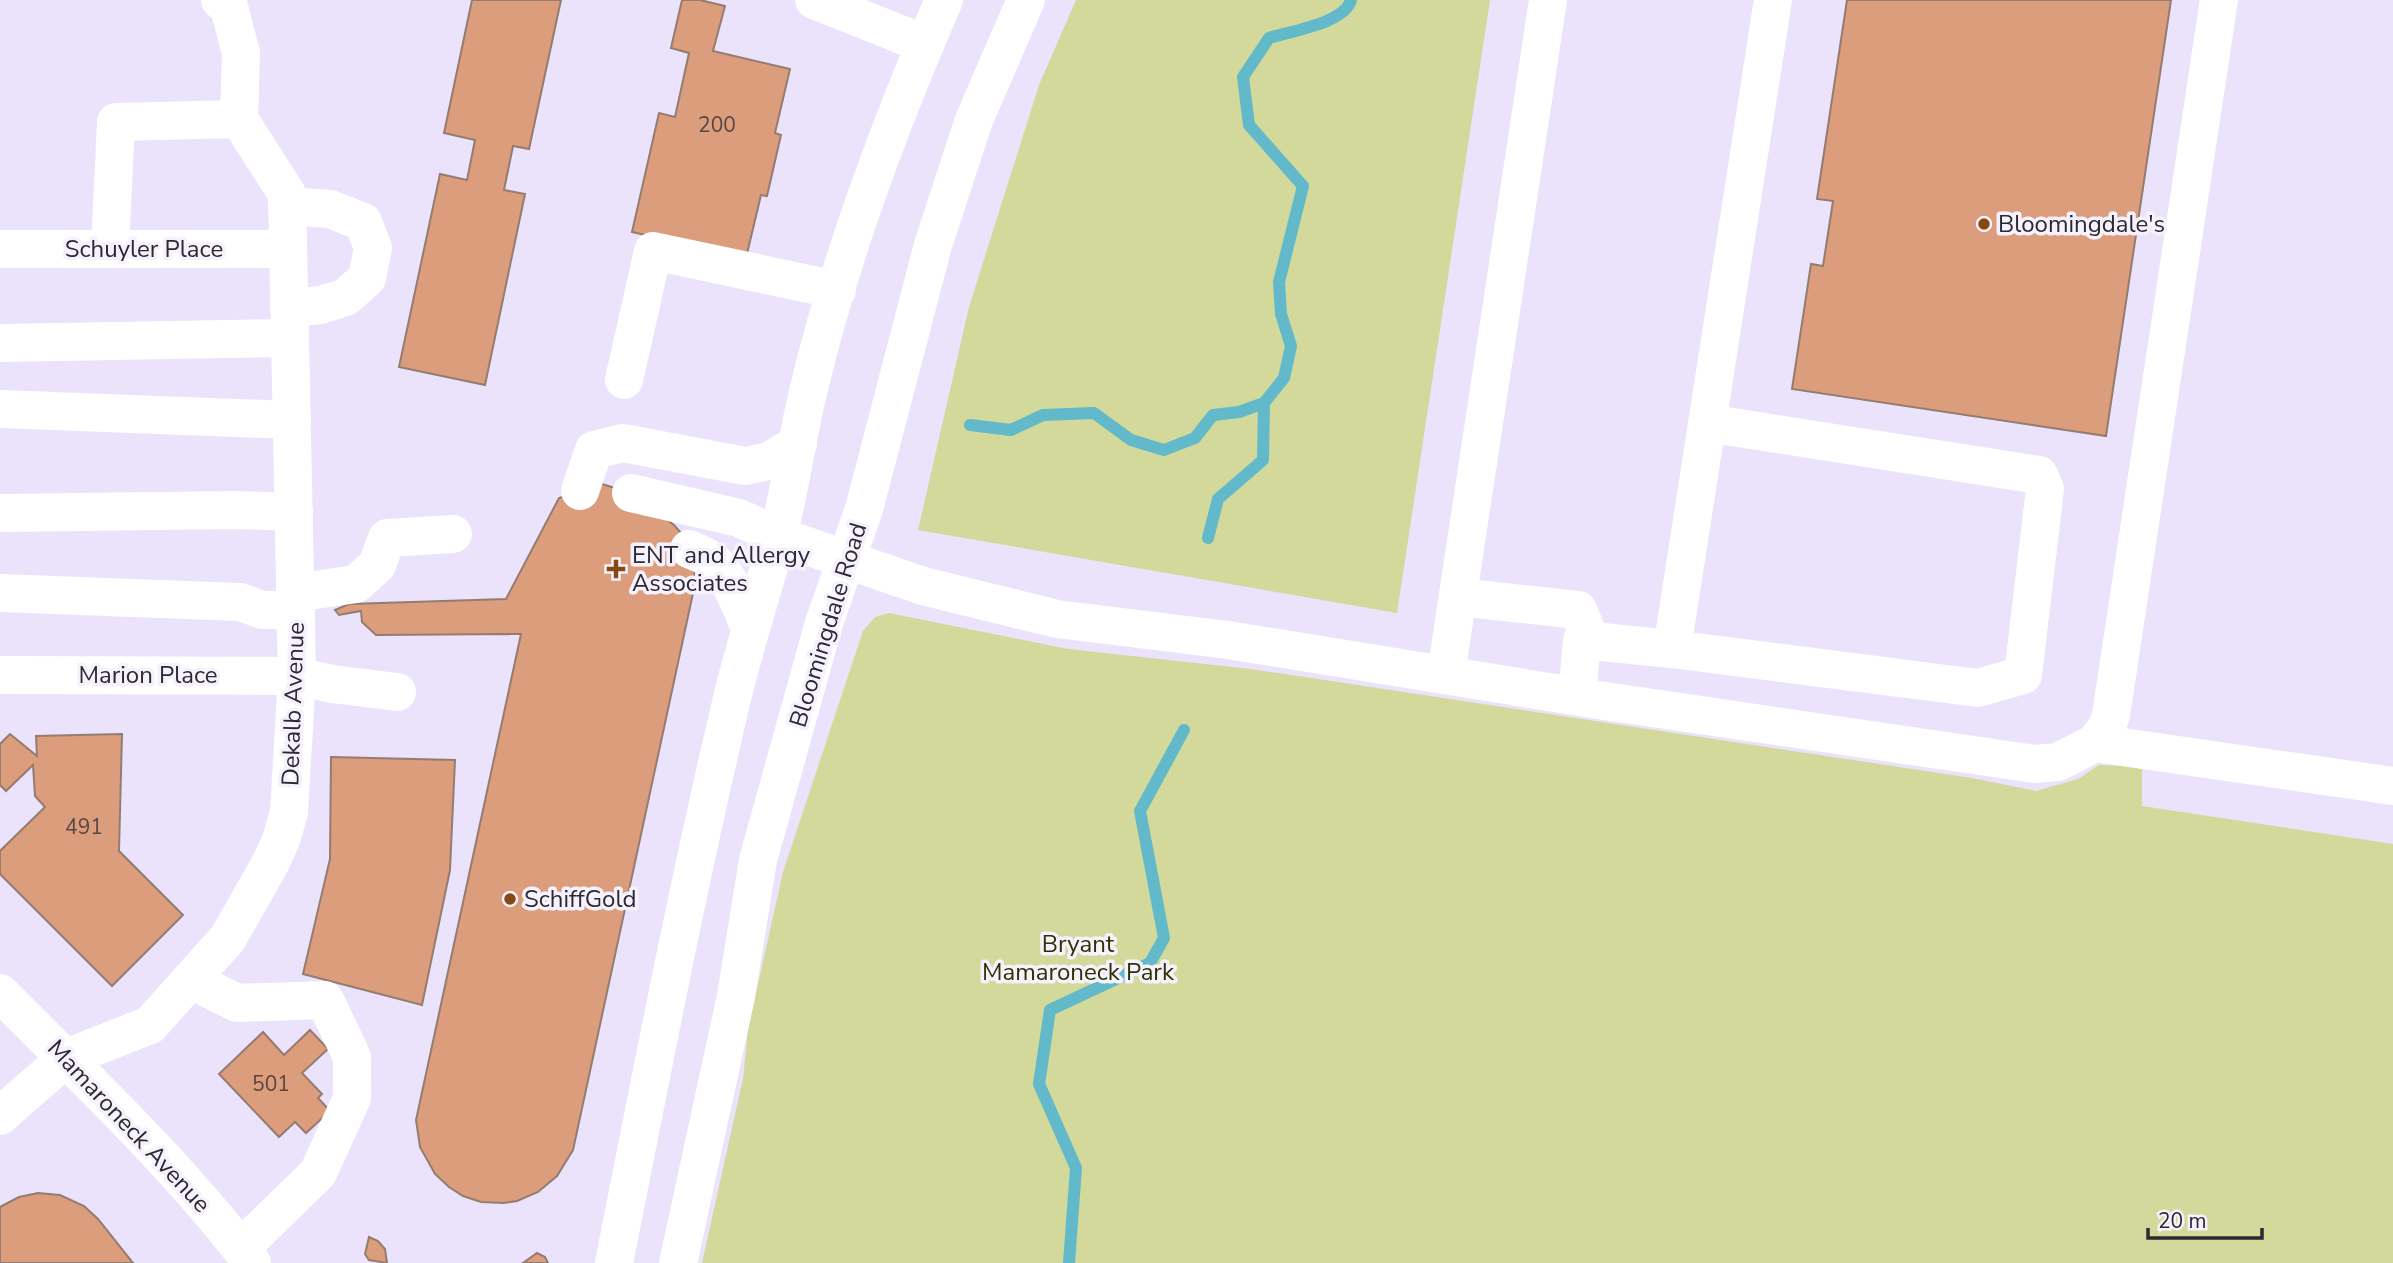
<svg xmlns="http://www.w3.org/2000/svg" width="2393" height="1263" font-family="'Nunito Sans',sans-serif">
  <style>
    .green { fill: #d2d99b }
    .lines { fill: none; stroke-linecap: round; stroke-linejoin: round }
    .stream { stroke: #61b9ca; stroke-width: 12 }
    .building { fill: #db9d7b; stroke: #957c70; stroke-width: 2 }
    .minor { stroke: #fff; stroke-width: 38 }
    .major { stroke: #fff; stroke-width: 38 }
    .poi-dot { fill: #884811; stroke: #f6f2fd; stroke-width: 2.5 }
    .labels { text-anchor: middle; dominant-baseline: central; stroke-width: 7; stroke-linejoin: round; paint-order: stroke }
    .number-label { font-size: 21px; fill: #584644 }
    .poi-label { font-size: 24px; fill: #2c2932; stroke: #f6f2fd; text-anchor: start }
    .street-label { font-size: 24px; fill: #2c2932; stroke: #f6f2fd }
    .park-label { font-size: 24px; fill: #2f3200; stroke: #f6f2fd }
  </style>
  <rect width="100%" height="100%" fill="#ebe2fc"/>
  <g class="green">
    <path d="M1076,0H1490L1397,613L918,530L969,307L1039,85Z"/>
    <path d="M889,613L1068,649L1251,669L1972,778L2036,791L2078,779L2099,765L2129,766L2142,769V806L2393,844V1263H702L743,1079L748,1029L783,872L863,631L875,617Z"/>
  </g>
  <g class="lines">
    <g class="stream">
      <path d="M970,425L1011,430L1043,415L1094,413L1131,440L1164,450L1195,438L1213,415L1239,412L1264,403L1284,378L1291,346L1281,314L1279,282L1303,186L1249,125L1243,77L1269,38C1291,31 1345,23 1351,0"/>
      <path d="M1208,538L1218,499L1263,460L1264,403"/>
      <path d="M1069,1263L1076,1168L1039,1084L1050,1010L1150,963L1164,938L1140,811L1184,730"/>
    </g>
  </g>
  <g class="building">
    <path d="M472,0H561L529,149L513,146L504,190L525,194L485,385L399,367L440,174L467,180L475,140L444,133Z"/>
    <path d="M682,0H700L725,6L713,51L790,69L775,133L781,135L767,196L761,195L746,258L632,232L659,113L675,117L689,53L671,48Z"/>
    <path d="M1847,0H2171L2106,436L1792,389L1811,264L1823,266L1833,201L1817,199Z"/>
    <path d="M602,484L631,493L674,525L682,534L694,568L695,584L573,1150L557,1176L538,1192L517,1201L504,1203L481,1202L463,1196L449,1187L435,1174L420,1147L416,1120L521,634L376,635L362,622L361,611L339,615L335,610L349,604L506,599L559,498Z"/>
    <path d="M10,734L37,756L36,736L122,734L119,851L183,915L112,986L0,874V851L45,807L35,796L33,765L6,791L0,785V744Z"/>
    <path d="M331,757L455,760L450,870L422,1005L303,974L330,859Z"/>
    <path d="M310,1030L328,1049L302,1073L322,1094L318,1098L330,1111L306,1133L295,1122L279,1137L219,1074L263,1032L284,1055Z"/>
    <path d="M38,1193L60,1195L84,1206L98,1219L133,1263H0V1207L19,1197Z"/>
    <path d="M369,1237L378,1241L385,1249L387,1263L369,1260L365,1254Z"/>
    <path d="M537,1253L545,1257L548,1263H523Z"/>
  </g>
  <g class="lines">
    <g class="minor">
      <path d="M220,0L229,7L241,53L239,119"/>
      <path d="M814,0L925,44"/>
      <path d="M287,206L330,209L363,222L373,248L367,278L346,297L321,305L289,308"/>
      <path d="M0,249H288"/>
      <path d="M0,343L290,338"/>
      <path d="M624,380L653,251L837,290"/>
      <path d="M0,409L292,420"/>
      <path d="M580,491L594,450L623,443L745,466L769,461L798,444"/>
      <path d="M631,493L739,518L778,536L923,586L1057,619L1228,640L1598,700L2035,764L2058,762L2095,743L2107,727L2111,715L2219,0"/>
      <path d="M0,513L237,510L294,512"/>
      <path d="M689,549C696,552 704,555 710,559C730,574 740,606 750,628"/>
      <path d="M0,593L240,602L262,610H296"/>
      <path d="M295,593L356,584L377,565L387,538L453,534"/>
      <path d="M1458,597L1578,610L1591,641"/>
      <path d="M1672,649L1978,688L2023,675L2045,489L2039,475L1707,423"/>
      <path d="M1446,674L1548,0"/>
      <path d="M0,675L297,676L332,684L397,692"/>
      <path d="M1577,696L1582,640L1672,649L1773,0"/>
      <path d="M2095,743L2393,786"/>
      <path d="M191,980L237,1003L325,1000L352,1057V1098L318,1173L241,1248"/>
      <path d="M0,1116L66,1058L150,1025L228,938L271,862L281,840L289,812L297,676L287,194L239,119L116,122L110,249"/>
    </g>
    <g class="major">
      <path d="M0,993C87,1080 177,1165 252,1263"/>
      <path d="M614,1263C651,1076 687,889 731,703C744,647 762,594 777,539C791,488 797,435 810,384C842,252 890,124 944,0"/>
      <path d="M678,1263L736,996L758,860L824,623L864,509L933,245L974,120L1026,0"/>
    </g>
  </g>
  <g class="poi-dot">
    <circle cx="1984" cy="224" r="7"/>
    <path d="M612.5 558.5h7v7h7v7h-7v7h-7v-7h-7v-7h7z"/>
    <circle cx="510" cy="899" r="7"/>
  </g>
  <g class="labels">
    <g class="number-label">
      <text x="717" y="125">200</text>
      <text x="84" y="827">491</text>
      <text x="271" y="1084">501</text>
    </g>
    <g class="poi-label">
      <text x="1998" y="224">Bloomingdale's</text>
      <text x="632" y="555">ENT and Allergy<tspan x="632" dy="28">Associates</tspan></text>
      <text x="524" y="899">SchiffGold</text>
    </g>
    <g class="street-label">
      <text x="144" y="249">Schuyler Place</text>
      <text transform="translate(828 625) rotate(-73)">Bloomingdale Road</text>
      <text x="148" y="675">Marion Place</text>
      <text transform="translate(293 704) rotate(-88)">Dekalb Avenue</text>
      <text transform="translate(129 1126) rotate(47)">Mamaroneck Avenue</text>
    </g>
    <g class="park-label">
      <text x="1078" y="944">Bryant<tspan x="1078" dy="28">Mamaroneck Park</tspan></text>
    </g>
  </g>
  <path d="M2148 1228v10h114v-10" fill="none" stroke="#2c2932" stroke-width="3.5"/>
  <text x="2158" y="1228" font-size="21" fill="#2c2932" stroke="#f6f2fd" stroke-width="5" paint-order="stroke">20 m</text>
</svg>
